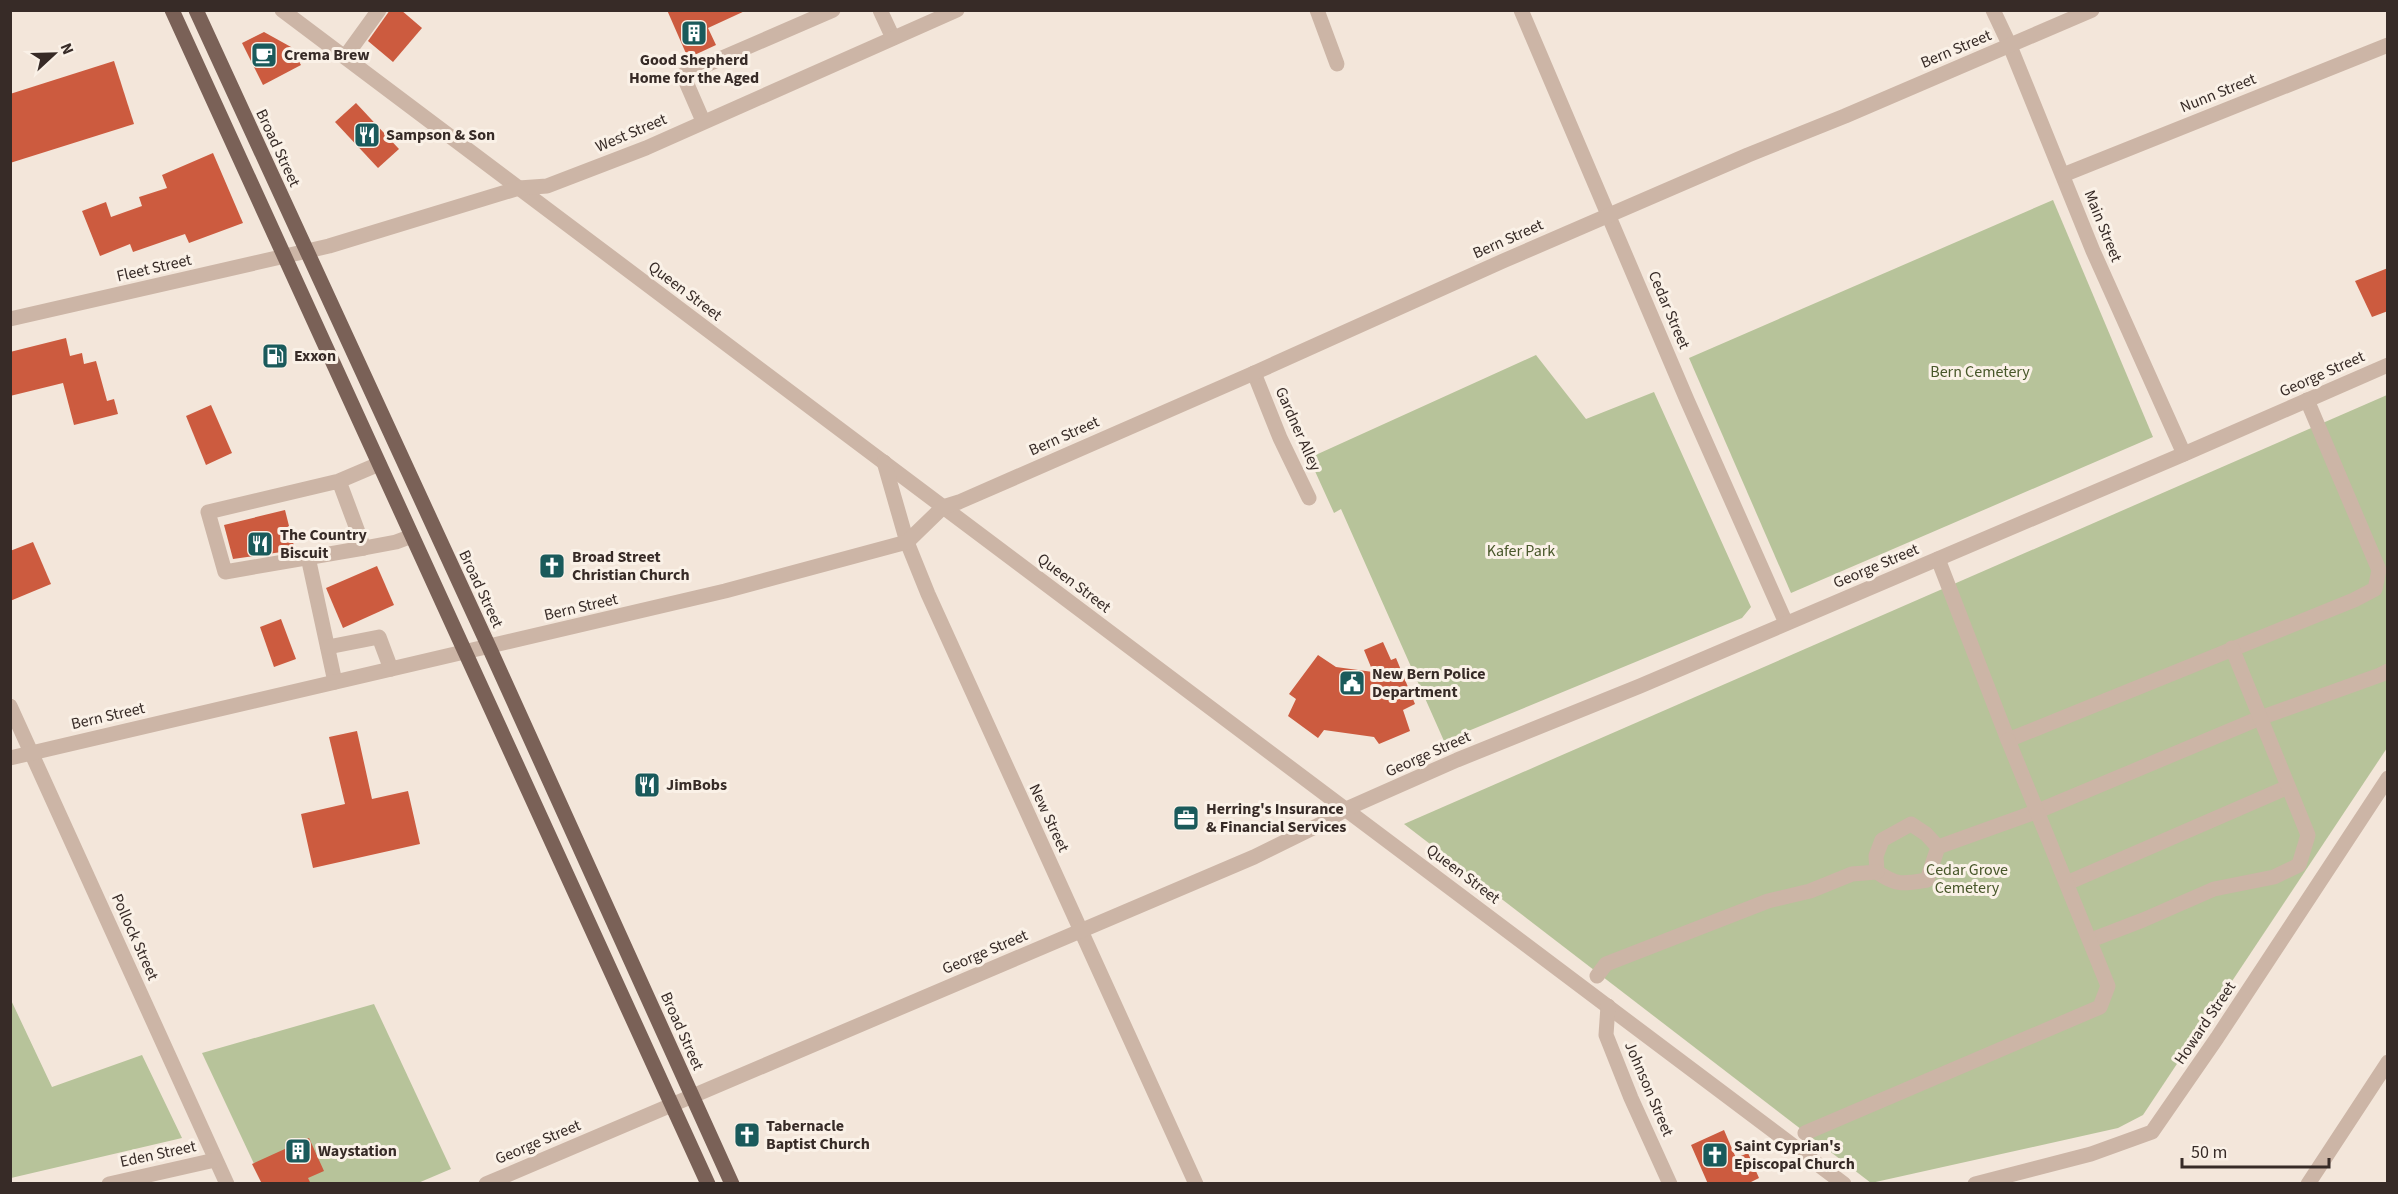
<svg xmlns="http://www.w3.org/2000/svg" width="2398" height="1194" font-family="'Source Sans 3',sans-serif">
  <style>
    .green { fill: #b7c39a }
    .building { fill: #cc5b3f }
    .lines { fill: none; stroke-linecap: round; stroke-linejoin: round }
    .minor { stroke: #ccb5a6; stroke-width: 15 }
    .major { stroke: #7a6157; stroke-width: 15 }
    .labels { text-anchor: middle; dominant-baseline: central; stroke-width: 6; stroke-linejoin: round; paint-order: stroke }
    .street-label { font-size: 16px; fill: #372b27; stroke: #faf1e7 }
    .poi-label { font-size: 16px; font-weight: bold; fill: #372b27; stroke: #faf1e7; text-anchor: start }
    .park-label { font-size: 16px; fill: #48572a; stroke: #faf1e7 }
  </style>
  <rect width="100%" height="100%" fill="#f3e6da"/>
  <g class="green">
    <path d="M2053,200L2153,437L1791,593L1689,358Z"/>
    <path d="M1536,355L1586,419L1654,392L1751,607L1742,618L1444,741L1341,509L1334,513L1309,458Z"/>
    <path d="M2387,395V748L2143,1115L2118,1128L1871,1183L1404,824Z"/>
    <path d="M10,998L52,1087L142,1055L182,1138L11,1178Z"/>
    <path d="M374,1004L451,1169L418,1183H263L202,1053Z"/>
  </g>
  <g class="building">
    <path d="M390,10H401L422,28L393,62L368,41Z"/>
    <path d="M667,10H747L708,28L716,45L688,58Z"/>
    <path d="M264,32L291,47L301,65L263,85L242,43Z"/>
    <path d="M114,61L134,124L10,163V94Z"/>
    <path d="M356,103L399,149L378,168L335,122Z"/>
    <path d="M213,153L243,223L189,243L185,234L133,252L130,244L100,256L82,211L106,202L111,217L142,206L139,197L167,188L162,175Z"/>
    <path d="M2388,268V311L2372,317L2355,281Z"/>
    <path d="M66,338L70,356L82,353L84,364L96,361L107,401L114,399L118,414L74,425L63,383L10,396V352Z"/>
    <path d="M211,405L232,453L206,465L186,416Z"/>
    <path d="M285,510L295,550L233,559L224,525Z"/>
    <path d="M33,542L51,584L10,601V551Z"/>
    <path d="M377,566L394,605L343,628L326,588Z"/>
    <path d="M281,619L296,659L274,667L260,627Z"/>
    <path d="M1383,642L1391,660L1396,658L1415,704L1403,710L1410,731L1379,744L1374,737L1324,730L1318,738L1288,716L1296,699L1289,694L1318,655L1336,667L1373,672L1364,650Z"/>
    <path d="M357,731L372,799L408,791L420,844L313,868L301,814L345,804L329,737Z"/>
    <path d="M1724,1130L1736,1158L1748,1153L1759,1178L1747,1184H1708L1691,1145Z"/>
    <path d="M309,1138L324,1171L308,1178L311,1184H262L252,1164Z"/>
  </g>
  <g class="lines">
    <g class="minor">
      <path d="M282,10L1844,1184"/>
      <path d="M880,10L893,38"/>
      <path d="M1317,10L1337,64"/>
      <path d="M1521,10L1687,400L1786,623"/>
      <path d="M1993,10L2010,46L2093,251L2184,454"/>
      <path d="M345,57L379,10"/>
      <path d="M703,121L683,75L833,10"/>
      <path d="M2063,175L2388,45"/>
      <path d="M10,319L329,246L519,188L547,186L646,148L957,10"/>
      <path d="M1254,373L1280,438L1309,498"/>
      <path d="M884,462L907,542L928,594L1196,1184"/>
      <path d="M339,481L364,548L225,572L208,512L339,481L379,464"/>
      <path d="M364,548L396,542L412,536"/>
      <path d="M308,557L335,682"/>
      <path d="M1938,559L2008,740L2354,600L2375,589L2379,570L2307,400"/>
      <path d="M328,647L379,637L391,669"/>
      <path d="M10,706L227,1184"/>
      <path d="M10,758L725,591L907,542L943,507L959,502L1254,373L1503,261L1748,155L1845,116L2092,10"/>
      <path d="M1938,847L1927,880C1904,884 1897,886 1877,872L1876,856L1882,840L1911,824L1926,834L1938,847L2038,811L2260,718L2380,675L2388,671"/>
      <path d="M2067,883L2288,787"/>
      <path d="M2091,940L2143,920L2214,889L2274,877L2299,865L2308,835L2232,648"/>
      <path d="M1597,976L1606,964L1768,901L1810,891L1852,874L1877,872"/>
      <path d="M1608,1006L1606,1035L1631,1098L1670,1184"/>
      <path d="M1805,1133L2100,1007L2108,986L2008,740"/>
      <path d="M109,1184L215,1160"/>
      <path d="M486,1184L1254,857L1323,823L1346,809L1457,760L1640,686L2184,454L2388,365"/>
      <path d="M1975,1184L2091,1154L2152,1132L2217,1038L2388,778"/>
      <path d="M2308,1184L2388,1062"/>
    </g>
    <g class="major">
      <path d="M172,10L708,1184"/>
      <path d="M196,10L489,647L732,1184"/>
    </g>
  </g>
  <defs>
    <symbol id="building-square" viewBox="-11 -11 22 22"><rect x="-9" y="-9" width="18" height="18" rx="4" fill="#1a5a5b" stroke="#faf1e7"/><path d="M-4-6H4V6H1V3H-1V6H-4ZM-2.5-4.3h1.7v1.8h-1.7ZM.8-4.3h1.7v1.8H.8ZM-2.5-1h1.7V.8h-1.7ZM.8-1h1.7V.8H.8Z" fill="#fff"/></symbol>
    <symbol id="cafe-square" viewBox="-11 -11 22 22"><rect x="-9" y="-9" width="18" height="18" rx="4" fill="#1a5a5b" stroke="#faf1e7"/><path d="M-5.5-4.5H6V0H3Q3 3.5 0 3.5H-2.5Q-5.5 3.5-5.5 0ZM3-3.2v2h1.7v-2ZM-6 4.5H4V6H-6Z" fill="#fff"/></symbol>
    <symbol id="restaurant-square" viewBox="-11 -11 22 22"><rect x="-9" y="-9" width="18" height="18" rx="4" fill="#1a5a5b" stroke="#faf1e7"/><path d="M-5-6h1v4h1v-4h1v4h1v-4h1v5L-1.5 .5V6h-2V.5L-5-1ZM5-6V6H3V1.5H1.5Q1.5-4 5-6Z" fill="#fff"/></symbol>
    <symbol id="fuel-square" viewBox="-11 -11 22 22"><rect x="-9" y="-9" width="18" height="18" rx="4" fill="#1a5a5b" stroke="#faf1e7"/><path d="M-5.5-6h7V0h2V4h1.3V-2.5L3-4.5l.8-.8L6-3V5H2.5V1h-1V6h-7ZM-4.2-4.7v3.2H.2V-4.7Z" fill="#fff"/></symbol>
    <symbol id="church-square" viewBox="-11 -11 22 22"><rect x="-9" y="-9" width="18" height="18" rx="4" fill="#1a5a5b" stroke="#faf1e7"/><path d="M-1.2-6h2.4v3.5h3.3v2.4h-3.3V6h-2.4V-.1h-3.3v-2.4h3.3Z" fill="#fff"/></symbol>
    <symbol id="civic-square" viewBox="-11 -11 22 22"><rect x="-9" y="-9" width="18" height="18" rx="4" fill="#1a5a5b" stroke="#faf1e7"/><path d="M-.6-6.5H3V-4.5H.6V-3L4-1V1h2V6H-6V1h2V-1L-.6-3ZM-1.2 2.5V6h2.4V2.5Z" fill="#fff"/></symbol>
    <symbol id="office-square" viewBox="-11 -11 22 22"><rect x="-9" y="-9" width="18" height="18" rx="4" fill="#1a5a5b" stroke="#faf1e7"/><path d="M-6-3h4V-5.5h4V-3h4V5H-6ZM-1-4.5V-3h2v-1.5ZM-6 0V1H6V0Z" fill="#fff"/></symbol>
  </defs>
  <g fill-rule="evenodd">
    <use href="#building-square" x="679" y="18" width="30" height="30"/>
    <use href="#cafe-square" x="249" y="40" width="30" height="30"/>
    <use href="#restaurant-square" x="352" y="120" width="30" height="30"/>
    <use href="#fuel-square" x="260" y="341" width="30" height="30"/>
    <use href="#restaurant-square" x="245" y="529" width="30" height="30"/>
    <use href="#church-square" x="537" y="551" width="30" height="30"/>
    <use href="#civic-square" x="1337" y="668" width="30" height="30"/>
    <use href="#restaurant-square" x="632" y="770" width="30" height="30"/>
    <use href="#office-square" x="1171" y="803" width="30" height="30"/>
    <use href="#church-square" x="732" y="1120" width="30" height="30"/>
    <use href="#building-square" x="283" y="1136" width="30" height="30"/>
    <use href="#church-square" x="1700" y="1140" width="30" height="30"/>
  </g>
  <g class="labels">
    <g class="street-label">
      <text transform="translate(1956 49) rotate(-23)">Bern Street</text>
      <text transform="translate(2218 93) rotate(-22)">Nunn Street</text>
      <text transform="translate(631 133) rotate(-23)">West Street</text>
      <text transform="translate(278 148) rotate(65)">Broad Street</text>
      <text transform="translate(2103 226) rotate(68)">Main Street</text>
      <text transform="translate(1508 239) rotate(-24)">Bern Street</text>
      <text transform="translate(154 268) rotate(-13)">Fleet Street</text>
      <text transform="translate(685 291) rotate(37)">Queen Street</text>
      <text transform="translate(1669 310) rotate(67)">Cedar Street</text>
      <text transform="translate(2322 374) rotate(-24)">George Street</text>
      <text transform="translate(1298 429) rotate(66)">Gardner Alley</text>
      <text transform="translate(1064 436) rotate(-24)">Bern Street</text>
      <text transform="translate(1876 566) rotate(-23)">George Street</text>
      <text transform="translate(1074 583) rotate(37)">Queen Street</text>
      <text transform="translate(481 589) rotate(65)">Broad Street</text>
      <text transform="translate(581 607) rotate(-13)">Bern Street</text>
      <text transform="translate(108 716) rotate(-13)">Bern Street</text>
      <text transform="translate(1428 754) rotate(-24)">George Street</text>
      <text transform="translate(1049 818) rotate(65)">New Street</text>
      <text transform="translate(1463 874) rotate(37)">Queen Street</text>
      <text transform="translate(135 937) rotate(66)">Pollock Street</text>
      <text transform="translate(985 952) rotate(-23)">George Street</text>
      <text transform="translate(2205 1023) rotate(-56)">Howard Street</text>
      <text transform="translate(682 1031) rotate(66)">Broad Street</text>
      <text transform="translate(1649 1089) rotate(67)">Johnson Street</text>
      <text transform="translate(538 1142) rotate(-23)">George Street</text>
      <text transform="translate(158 1154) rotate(-12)">Eden Street</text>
    </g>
    <g class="poi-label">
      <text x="284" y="55">Crema Brew</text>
      <text x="694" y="60" text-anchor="middle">Good Shepherd<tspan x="694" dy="18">Home for the Aged</tspan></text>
      <text x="386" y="135">Sampson &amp; Son</text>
      <text x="294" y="356">Exxon</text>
      <text x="280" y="535">The Country<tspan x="280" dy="18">Biscuit</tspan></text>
      <text x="572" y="557">Broad Street<tspan x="572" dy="18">Christian Church</tspan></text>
      <text x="1372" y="674">New Bern Police<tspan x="1372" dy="18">Department</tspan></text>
      <text x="666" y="785">JimBobs</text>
      <text x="1206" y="809">Herring's Insurance<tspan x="1206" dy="18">&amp; Financial Services</tspan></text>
      <text x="766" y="1126">Tabernacle<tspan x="766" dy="18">Baptist Church</tspan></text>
      <text x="1734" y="1146">Saint Cyprian's<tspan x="1734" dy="18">Episcopal Church</tspan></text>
      <text x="318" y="1151">Waystation</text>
    </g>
    <g class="park-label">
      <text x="1980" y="372">Bern Cemetery</text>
      <text x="1521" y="551">Kafer Park</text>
      <text x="1967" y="870">Cedar Grove<tspan x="1967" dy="18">Cemetery</tspan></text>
    </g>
  </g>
  <rect width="2398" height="1194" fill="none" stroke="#372b27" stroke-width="24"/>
  <g transform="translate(54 54) rotate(68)" stroke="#faf1e7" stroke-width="4.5" paint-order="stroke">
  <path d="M0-4.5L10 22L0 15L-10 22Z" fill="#372b27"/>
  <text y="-9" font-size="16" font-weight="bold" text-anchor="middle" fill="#372b27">N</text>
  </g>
  <path d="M2182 1158v9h147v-9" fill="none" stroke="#372b27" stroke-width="3"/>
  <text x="2191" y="1158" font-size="18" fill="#372b27" stroke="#faf1e7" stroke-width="4.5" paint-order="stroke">50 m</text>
</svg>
